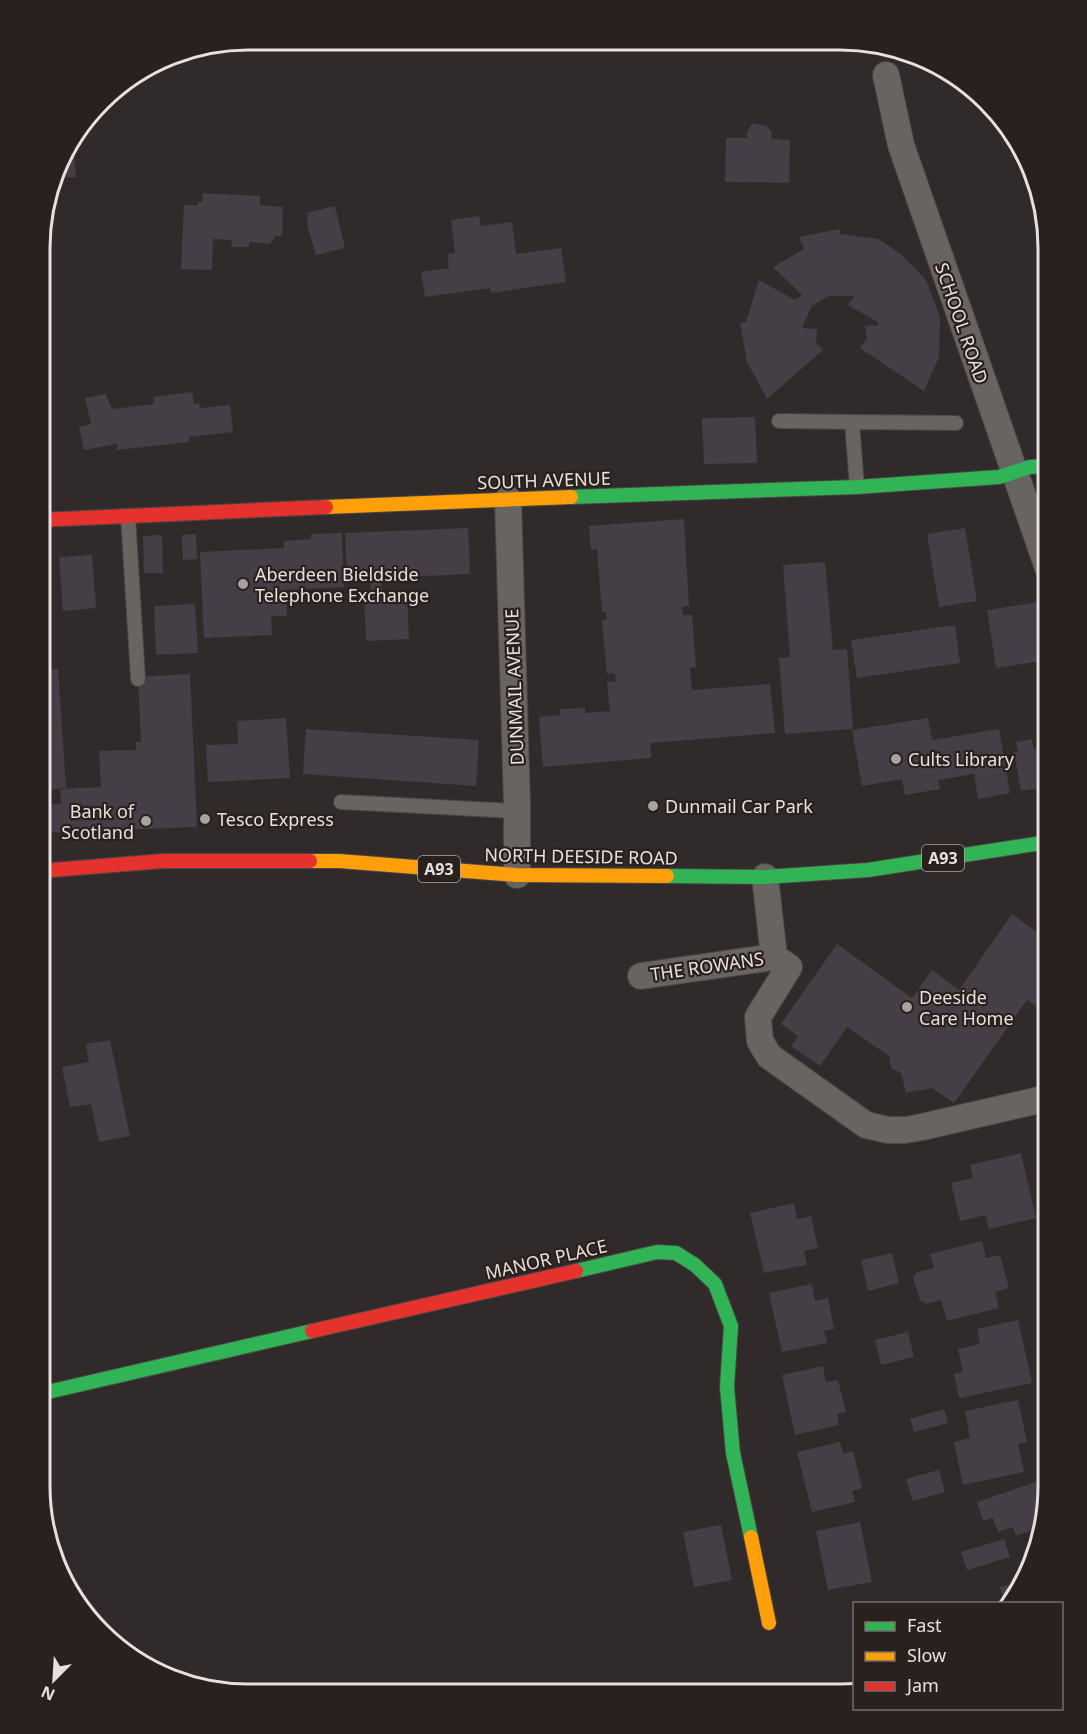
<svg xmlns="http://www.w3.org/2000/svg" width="1087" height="1734" font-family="'Noto Sans',sans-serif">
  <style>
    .building { fill: #453e47 }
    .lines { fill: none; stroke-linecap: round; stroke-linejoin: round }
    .lane-casing { stroke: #4a4644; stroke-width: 16 }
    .street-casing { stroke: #4a4644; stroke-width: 28 }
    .fast-casing { stroke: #4a4644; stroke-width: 16 }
    .slow-casing { stroke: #4a4644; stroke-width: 16 }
    .jam-casing { stroke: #4a4644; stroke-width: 16 }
    .lane { stroke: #686462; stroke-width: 14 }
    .street { stroke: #686462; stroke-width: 26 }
    .fast { stroke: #30b455; stroke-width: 14 }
    .slow { stroke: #ff9f0a; stroke-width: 14 }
    .jam { stroke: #e5322d; stroke-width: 14 }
    .poi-dot { fill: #a7a19f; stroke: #2a201d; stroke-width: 2 }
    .labels { text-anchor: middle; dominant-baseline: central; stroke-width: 4.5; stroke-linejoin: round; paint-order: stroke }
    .shield { fill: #2a201d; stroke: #aea6a4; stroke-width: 1.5 }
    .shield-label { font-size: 16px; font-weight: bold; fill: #e7e0de }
    .street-label { font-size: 18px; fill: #e7e0de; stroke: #2a201d }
    .poi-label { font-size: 18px; fill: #e7e0de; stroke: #2a201d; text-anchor: start }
    .rim { fill: none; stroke: #e7e0de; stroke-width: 3 }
  </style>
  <rect width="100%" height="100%" fill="#302b2a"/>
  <g class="building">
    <path d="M752,124L766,125L772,132L771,139L790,140L789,183L725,182L726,138H747V132Z"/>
    <path d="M73,138L76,177L53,178L61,155Z"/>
    <path d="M203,193L260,196V205L283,207L282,236H275L270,244L249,242V247H231L232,240L213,239L212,270L181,269L184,205H198V202H202Z"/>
    <path d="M335,206L345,248L316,255L308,228L307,213Z"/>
    <path d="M479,216L481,226L512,222L516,254L561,248L566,282L491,293L490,288L425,297L421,272L449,268L447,254L455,253L451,220Z"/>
    <path d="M840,229V234L878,239L901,254L926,280L940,317L939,357L924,391L860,348L867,338L865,326L878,325V322L848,305L854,296H828L812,306L803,325V328L817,329L816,342L823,350L767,399L747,362L740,323L746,322L759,280L795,300L802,295L773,267L804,249L799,237Z"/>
    <path d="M192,392L194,404L199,403L200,408L230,405L233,432L189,437V442L117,450V444L84,450L79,427L91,424L85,398L106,394L112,409L154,404L153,397Z"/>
    <path d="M755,417L757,463L704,464L702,418Z"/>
    <rect x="1037" y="479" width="11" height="24"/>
    <path d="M684,519L689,606L682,607L683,615H692L696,667L690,668L692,690L770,684L775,733L650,743L651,758L543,767L539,717L560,715V709L585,708V713L610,711L607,682L616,681L615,673L607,674L602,620L607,619L606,612H602L597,549L591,550L589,526Z"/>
    <path d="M468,528L470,574L381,578L382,594L407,593L409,639L366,641L364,595L371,594L370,579H347L345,533Z"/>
    <path d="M965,528L977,601L939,607L927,534Z"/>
    <path d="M342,533L344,587L286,590L287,616H271L272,635L204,638L200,552L284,548V541L311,539V534Z"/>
    <path d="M196,534L197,559L183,560L182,535Z"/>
    <path d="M162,535L163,573H144L143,536Z"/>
    <path d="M92,555L96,608L63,611L59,557Z"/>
    <path d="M825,562L833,650L847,649L853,729L785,734L779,658L790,657L783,565Z"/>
    <path d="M1039,602L1043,628H1048V660L996,668L987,610Z"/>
    <path d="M195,604L198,653L156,655L154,606Z"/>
    <path d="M955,625L960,663L857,678L851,640Z"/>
    <path d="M58,669L66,788L40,790V670Z"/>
    <path d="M190,674L197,827L40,833V805L61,804L60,789L101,787L99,751L136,750V742H141L138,677Z"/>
    <path d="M286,718L290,778L208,782L206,745L238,744L237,721Z"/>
    <path d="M928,718L932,740L999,729L1010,793L978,799L974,774L938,780L940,789L905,795L902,779L862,786L852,730Z"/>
    <path d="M306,729L479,740L476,786L303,774Z"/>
    <path d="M1032,739L1034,750L1048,747V791H1046L1045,787L1021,791L1014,752H1018L1016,742Z"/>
    <path d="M1012,914L1048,940V1014L1027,1000L954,1103L932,1088L906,1093L901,1073L891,1068L889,1056L847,1027L820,1066L791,1046L798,1036L781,1024L837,944L912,998L932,970L959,990Z"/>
    <path d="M110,1040L130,1136L99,1142L91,1104L70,1107L62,1067L89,1062L86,1044Z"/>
    <path d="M1021,1153L1036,1218L989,1229L986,1215L960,1221L951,1183L973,1178L970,1165Z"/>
    <path d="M794,1203L797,1219L811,1216L818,1248L804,1251L807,1265L764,1273L750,1213Z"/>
    <path d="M982,1241L986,1258L1000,1255L1009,1288L995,1292L999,1308L947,1321L941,1300L926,1304L920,1300L913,1277L917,1272L934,1268L930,1254Z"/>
    <path d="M892,1253L899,1283L868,1291L861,1260Z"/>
    <path d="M812,1284L815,1301L828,1298L834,1329L824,1331L827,1343L782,1352L769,1293Z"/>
    <path d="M1018,1320L1032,1383L959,1398L954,1374L963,1372L958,1349L980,1344L977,1329Z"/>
    <path d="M908,1332L914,1357L881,1365L875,1340Z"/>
    <path d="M823,1366L826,1382L838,1380L846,1412L837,1414L839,1425L795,1435L782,1375Z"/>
    <path d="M1018,1400L1027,1442L1018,1444L1024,1472L963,1485L954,1442L970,1438L965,1411Z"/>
    <path d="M944,1409L948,1423L914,1432L910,1419Z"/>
    <path d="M840,1442L843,1454L853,1451L862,1488L852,1491L855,1502L812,1512L797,1452Z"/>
    <path d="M939,1470L945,1492L913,1501L906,1479Z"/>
    <path d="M1036,1482L1045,1511L1041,1527L1016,1536L1013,1527L998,1532L993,1518L983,1521L977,1502Z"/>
    <path d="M860,1522L872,1582L828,1590L816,1531Z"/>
    <path d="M721,1525L732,1580L694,1587L683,1532Z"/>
    <path d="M1004,1539L1010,1557L967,1570L961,1552Z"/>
    <path d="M1025,1580L1011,1604H1005L1000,1587Z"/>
  </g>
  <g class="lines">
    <defs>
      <g id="lane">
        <path d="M779,421L852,422"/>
        <path d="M857,487L852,422L956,423"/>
        <path d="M128,516L138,679"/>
        <path d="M341,802L517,811"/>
      </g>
      <g id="street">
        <path d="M886,75L901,145L1048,568"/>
        <path d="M508,499L517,804V875"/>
        <path d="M765,877L774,957L789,967L758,1017L760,1041L769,1056L866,1125L888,1130H905L922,1127L1048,1098"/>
        <path d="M641,976L774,957"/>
      </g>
      <g id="fast">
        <path d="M571,497L857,487L999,477L1030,467L1048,466"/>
        <path d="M667,876L765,877L868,870L1048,842"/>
        <path d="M576,1271L657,1252L676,1253L695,1265L715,1284L731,1326L727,1387L733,1453L751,1537"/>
        <path d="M39,1394L312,1331"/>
      </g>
      <g id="slow">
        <path d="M326,507L571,497"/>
        <path d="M310,861H339L517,875L667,876"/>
        <path d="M751,1537L769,1623"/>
      </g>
      <g id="jam">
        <path d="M40,520L326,507"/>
        <path d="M40,871L163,861H310"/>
        <path d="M312,1331L576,1271"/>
      </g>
    </defs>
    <use href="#lane" class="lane-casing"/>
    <use href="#street" class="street-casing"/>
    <use href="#fast" class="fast-casing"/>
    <use href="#slow" class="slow-casing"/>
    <use href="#jam" class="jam-casing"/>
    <use href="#lane" class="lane"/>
    <use href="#street" class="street"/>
    <use href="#fast" class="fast"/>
    <use href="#slow" class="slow"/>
    <use href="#jam" class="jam"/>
  </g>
  <g class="poi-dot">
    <circle cx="243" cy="584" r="6"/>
    <circle cx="896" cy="759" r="6"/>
    <circle cx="653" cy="806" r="6"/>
    <circle cx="205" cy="819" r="6"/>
    <circle cx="146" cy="821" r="6"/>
    <circle cx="907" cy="1007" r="6"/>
  </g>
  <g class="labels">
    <g class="shield">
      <rect x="922" y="845" width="42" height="26" rx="4.5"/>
      <rect x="418" y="856" width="42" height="26" rx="4.5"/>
    </g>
    <g class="shield-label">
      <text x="943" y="858">A93</text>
      <text x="439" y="869">A93</text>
    </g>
    <g class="street-label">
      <text transform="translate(962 323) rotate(71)">SCHOOL ROAD</text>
      <text transform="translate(544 480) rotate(-2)">SOUTH AVENUE</text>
      <text transform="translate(514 687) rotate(-92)">DUNMAIL AVENUE</text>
      <text transform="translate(581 856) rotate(1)">NORTH DEESIDE ROAD</text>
      <text transform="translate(707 966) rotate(-8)">THE ROWANS</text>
      <text transform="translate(546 1259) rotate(-13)">MANOR PLACE</text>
    </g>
    <g class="poi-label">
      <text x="255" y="574">Aberdeen Bieldside<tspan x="255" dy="21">Telephone Exchange</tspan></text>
      <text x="908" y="759">Cults Library</text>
      <text x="665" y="806">Dunmail Car Park</text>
      <text x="134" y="811" text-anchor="end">Bank of<tspan x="134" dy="21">Scotland</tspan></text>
      <text x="217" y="819">Tesco Express</text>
      <text x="919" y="997">Deeside<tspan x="919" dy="21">Care Home</tspan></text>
    </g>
  </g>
  <path d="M0 0H1087V1734H0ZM248 50H840A198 198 0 0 1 1038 248V1486A198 198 0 0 1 840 1684H248A198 198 0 0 1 50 1486V248A198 198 0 0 1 248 50Z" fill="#2a201d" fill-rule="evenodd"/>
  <path class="rim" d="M248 50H840A198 198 0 0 1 1038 248V1486A198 198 0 0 1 840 1684H248A198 198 0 0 1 50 1486V248A198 198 0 0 1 248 50Z"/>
  <rect x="853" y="1602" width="210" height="108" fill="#2a201d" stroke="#766d6a" stroke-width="1.5"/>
  <rect x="865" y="1622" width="30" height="9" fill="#30b455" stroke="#766d6a" stroke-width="1.5"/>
  <text x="907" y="1632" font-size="18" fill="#e7e0de">Fast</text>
  <rect x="865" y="1652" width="30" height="9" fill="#ff9f0a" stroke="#766d6a" stroke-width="1.5"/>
  <text x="907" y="1662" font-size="18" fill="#e7e0de">Slow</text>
  <rect x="865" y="1682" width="30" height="9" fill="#e5322d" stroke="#766d6a" stroke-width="1.5"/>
  <text x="907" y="1692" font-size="18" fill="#e7e0de">Jam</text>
  <g transform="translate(54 1680) rotate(204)" stroke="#2a201d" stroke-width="4.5" paint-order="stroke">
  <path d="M0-4.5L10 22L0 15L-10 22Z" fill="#e7e0de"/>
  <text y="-9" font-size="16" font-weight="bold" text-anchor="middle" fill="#e7e0de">N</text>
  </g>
</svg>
